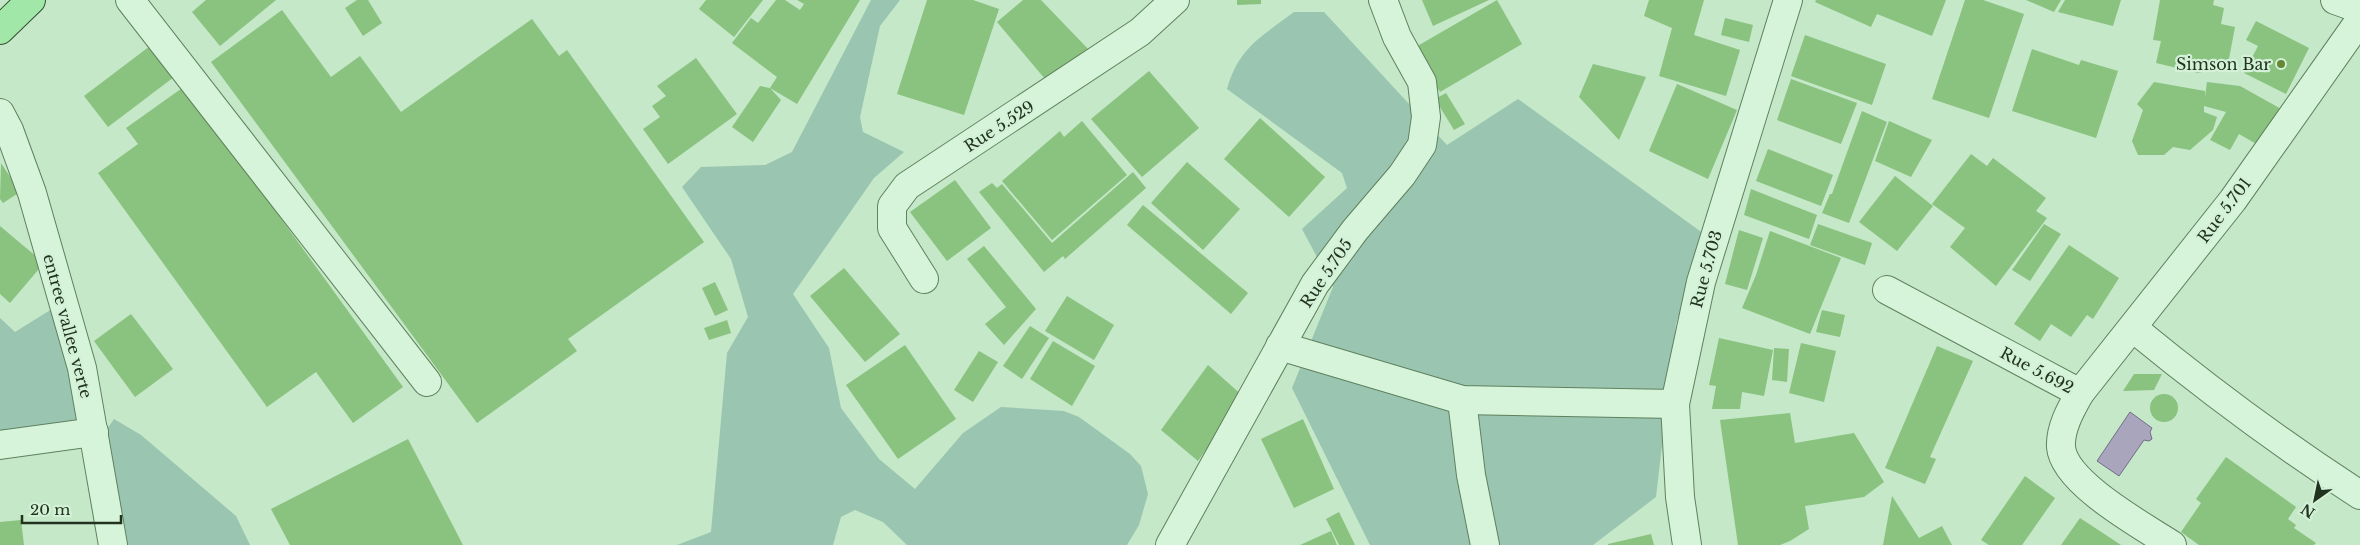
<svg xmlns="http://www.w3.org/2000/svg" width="2360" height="545" font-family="'Libre Baskerville',serif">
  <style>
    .green { fill: #9ac5b1 }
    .water { fill: #a8a5bc; stroke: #726e89 }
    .building { fill: #8ac27f }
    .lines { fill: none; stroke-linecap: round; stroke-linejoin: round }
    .minor-casing { stroke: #5f815d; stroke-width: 30 }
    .major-casing { stroke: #344f31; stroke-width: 30 }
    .minor { stroke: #d6f4da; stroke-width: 28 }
    .major { stroke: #a0e7a8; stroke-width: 28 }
    .poi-dot { fill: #668834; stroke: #d3f1d7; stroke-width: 2 }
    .labels { text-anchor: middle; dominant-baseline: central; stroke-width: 4.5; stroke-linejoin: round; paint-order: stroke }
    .poi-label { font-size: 16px; fill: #21331f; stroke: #d3f1d7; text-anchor: end }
    .street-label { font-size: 16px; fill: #21331f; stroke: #d3f1d7 }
  </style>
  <rect width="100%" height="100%" fill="#c4e8c8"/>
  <g class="green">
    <path d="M871,0H900L880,26L860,117L863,132L904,152L874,178L793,294L829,348L841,408L879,459L915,489L963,433L1001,407L1064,411L1079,417L1130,454L1141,466L1148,494L1139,525L1127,545H907L883,522L855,510L841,517L833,545H677L711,532L727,353L748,317L731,259L682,187L701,167L765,165L792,152Z"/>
    <path d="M1294,12H1324L1447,145L1518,99L1704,234L1676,324L1656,497L1593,545H1370L1292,388L1333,287L1302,229L1347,188L1342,173L1227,89C1239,47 1261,37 1294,12Z"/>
    <path d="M68,299L100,428L0,444V318L15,332Z"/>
    <path d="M114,419L141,435L236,516L250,545H122L103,435Z"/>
  </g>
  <path class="water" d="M2130,412L2152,428L2150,432L2152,439L2149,441L2144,440L2119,476L2097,461Z"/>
  <g class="building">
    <path d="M206,0H276L220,46L192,12Z"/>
    <path d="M357,0H368L382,23L363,36L345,8Z"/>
    <path d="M706,0H763L734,37L699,9Z"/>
    <path d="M776,0H785L800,10L804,4L797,0H860L797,104L770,88L781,100L753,142L732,127L760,86L770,88L777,77L732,43L751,18L758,23Z"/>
    <path d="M927,0H973L999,9L964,115L897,94Z"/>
    <path d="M1023,0H1041L1090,51L1050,85L997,22Z"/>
    <path d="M1237,0H1261V4L1237,5Z"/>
    <path d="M1422,0H1489L1433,26Z"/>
    <path d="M1497,0L1522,44L1440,92L1414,48Z"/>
    <path d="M1649,0H1704L1694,35L1740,50L1726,96L1659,76L1672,28L1644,16Z"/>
    <path d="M1816,0H1946L1932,36L1877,14L1871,27L1815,2Z"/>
    <path d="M1965,0H1983L2024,14L1989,118L1932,99Z"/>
    <path d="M2026,0H2061L2054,12Z"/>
    <path d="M2065,0H2121L2113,26L2058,12Z"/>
    <path d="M2160,0H2214L2213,5L2224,8L2221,24L2235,27L2228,64L2210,61L2207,71L2198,73L2156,63L2161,41L2153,40Z"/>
    <path d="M282,10L331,77L360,56L401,112L532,19L559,56L567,50L704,242L568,339L577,351L477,423L211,62Z"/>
    <path d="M1725,18L1753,25L1749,42L1721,35Z"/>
    <path d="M2256,21L2309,48L2286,94L2244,73L2258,46L2246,40Z"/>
    <path d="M1805,35L1886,64L1872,105L1791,76Z"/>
    <path d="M150,46L174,77L108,127L84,96Z"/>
    <path d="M2032,49L2079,65L2081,60L2118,71L2096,138L2012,111Z"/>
    <path d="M696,58L737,114L668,164L643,129L660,117L652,106L666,96L657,86Z"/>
    <path d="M1593,64L1646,77L1619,140L1579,97Z"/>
    <path d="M1149,71L1199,128L1142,177L1091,119Z"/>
    <path d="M1791,79L1857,103L1841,144L1777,120Z"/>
    <path d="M2154,82L2205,91V97L2207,82L2240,86L2292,115L2267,150L2239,134L2230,150L2210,140L2226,112L2204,106V112L2217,117L2213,130L2190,150L2173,147L2164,155H2138L2132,141L2143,110L2137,104Z"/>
    <path d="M1677,84L1737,110L1708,179L1649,151Z"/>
    <path d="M185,86L403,387L353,423L316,372L267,407L98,173L138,144L126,128Z"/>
    <path d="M1446,93L1465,124L1454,130L1435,99Z"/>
    <path d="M1862,111L1887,122L1849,223L1822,213L1830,194H1832Z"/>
    <path d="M1260,118L1325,177L1289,217L1224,159Z"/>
    <path d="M1082,121L1127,175L1052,240L1002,181L1060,131L1064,137Z"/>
    <path d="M1889,121L1932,140L1911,177L1875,161Z"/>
    <path d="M1768,149L1833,175L1821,206L1756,181Z"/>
    <path d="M1971,154L1987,166L1993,158L2046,198L2036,211L2047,218L1996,286L1950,247L1965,228L1932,204Z"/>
    <path d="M1187,162L1240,209L1203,250L1151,203Z"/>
    <path d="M1,163L20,192L3,203L0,199Z"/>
    <path d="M1133,172L1146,188L1065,259L1063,256L1044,272L979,192L992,183L997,188L1002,184L1052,243Z"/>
    <path d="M1895,176L1933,206L1897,251L1859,222Z"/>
    <path d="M955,180L991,228L947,261L910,212Z"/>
    <path d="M1751,189L1817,215L1809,239L1744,215Z"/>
    <path d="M1143,205L1248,293L1231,314L1127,225Z"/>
    <path d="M1818,224L1872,243L1865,265L1810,245Z"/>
    <path d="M2044,224L2061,234L2030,281L2012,270Z"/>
    <path d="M0,226L44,263L10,303L0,294Z"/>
    <path d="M1739,230L1763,238L1747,290L1725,284Z"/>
    <path d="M1770,231L1841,258L1810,334L1742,308L1756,275Z"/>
    <path d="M2069,245L2119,278L2093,319L2087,315L2071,337L2051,324L2040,341L2014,324Z"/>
    <path d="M984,246L1036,309L1004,345L985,324L1006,307L967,259Z"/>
    <path d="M844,268L900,334L865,362L810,296Z"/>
    <path d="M715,282L728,310L715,316L702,288Z"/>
    <path d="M1067,296L1114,325L1094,360L1045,331Z"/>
    <path d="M1822,310L1845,315L1840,337L1816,332Z"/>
    <path d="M131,314L173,369L135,397L94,341Z"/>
    <path d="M727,320L731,333L709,340L704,328Z"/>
    <path d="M1030,326L1049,338L1022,379L1003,366Z"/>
    <path d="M1719,338L1773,350L1764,396L1742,392L1740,409H1712L1716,386L1709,385Z"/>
    <path d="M1053,341L1095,366L1072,406L1030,379Z"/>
    <path d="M1801,343L1836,351L1824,402L1789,393Z"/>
    <path d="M905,345L956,419L898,459L846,385Z"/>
    <path d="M1937,346L1973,361L1930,457L1936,459L1925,484L1885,468Z"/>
    <path d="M1774,348L1789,349L1787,382L1772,380Z"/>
    <path d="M979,351L998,362L973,402L954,390Z"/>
    <path d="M1208,365L1244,397L1198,461L1161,430Z"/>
    <path d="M2134,374H2162L2154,390L2123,391Z"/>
    <circle cx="2164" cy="408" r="14"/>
    <path d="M1790,413L1795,443L1854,433L1884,482L1864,497L1805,506L1809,529L1790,541L1780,545H1738L1720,420Z"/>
    <path d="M1303,419L1334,489L1294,508L1261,439Z"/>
    <path d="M408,439L463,545H290L271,509Z"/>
    <path d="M2226,457L2296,507L2288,519L2296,525L2294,528L2316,543L2314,545H2199L2181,532L2201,503L2196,499Z"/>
    <path d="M2025,476L2055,498L2022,545H1989L1981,540Z"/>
    <path d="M1892,496L1919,538L1942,526L1952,545H1883Z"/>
    <path d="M1339,512L1355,545H1339L1326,519Z"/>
    <path d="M2080,518L2121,545H2061Z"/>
    <path d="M21,520L24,545H0V522Z"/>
    <path d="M1331,531L1337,545H1300Z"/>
    <path d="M1651,534L1654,545H1608V544Z"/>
  </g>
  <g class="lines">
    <defs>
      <g id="minor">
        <path d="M130,0L427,382"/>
        <path d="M2335,0L2360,9"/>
        <path d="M0,113L9,130L32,193L82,368L113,545"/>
        <path d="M924,279L892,228V206L907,186L1140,32L1175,0"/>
        <path d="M1887,290L2080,393C2071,409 2060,428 2061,447C2064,483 2143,526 2172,545"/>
        <path d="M2133,328C2206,388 2281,444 2360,495"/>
        <path d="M1280,346L1462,400L1675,404"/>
        <path d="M2080,393L2233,200L2360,20"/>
        <path d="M1462,400L1471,475L1485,545"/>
        <path d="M0,445L94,432"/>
        <path d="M1170,545L1315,284L1355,230L1402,175L1422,145L1426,117L1422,82L1397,37L1383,0"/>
        <path d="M1687,545L1680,497L1675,404L1701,282L1788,0"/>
      </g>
      <path id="major" d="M0,30L31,0"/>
    </defs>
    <use href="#minor" class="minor-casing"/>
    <use href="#major" class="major-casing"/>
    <use href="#minor" class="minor"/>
    <use href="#major" class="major"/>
  </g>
  <circle class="poi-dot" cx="2281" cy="64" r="5"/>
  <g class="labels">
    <g class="poi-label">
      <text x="2271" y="64">Simson Bar</text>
    </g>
    <g class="street-label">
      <text transform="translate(999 126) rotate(-33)">Rue 5.529</text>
      <text transform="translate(2224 210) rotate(-53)">Rue 5.701</text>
      <text transform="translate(1706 269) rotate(-75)">Rue 5.703</text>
      <text transform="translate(1326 273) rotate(-56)">Rue 5.705</text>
      <text transform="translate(68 326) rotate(75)">entree vallee verte</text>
      <text transform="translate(2037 370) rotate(28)">Rue 5.692</text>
    </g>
  </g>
  <g transform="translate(2315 500) rotate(213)" stroke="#d3f1d7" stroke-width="4" paint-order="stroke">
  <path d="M0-4L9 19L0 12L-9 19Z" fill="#21331f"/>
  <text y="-8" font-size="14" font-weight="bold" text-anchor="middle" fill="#21331f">N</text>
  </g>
  <path d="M22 515v8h99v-8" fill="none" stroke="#21331f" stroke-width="2.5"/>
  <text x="30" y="515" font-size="15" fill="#21331f" stroke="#d3f1d7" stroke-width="4" paint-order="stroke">20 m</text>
</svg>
